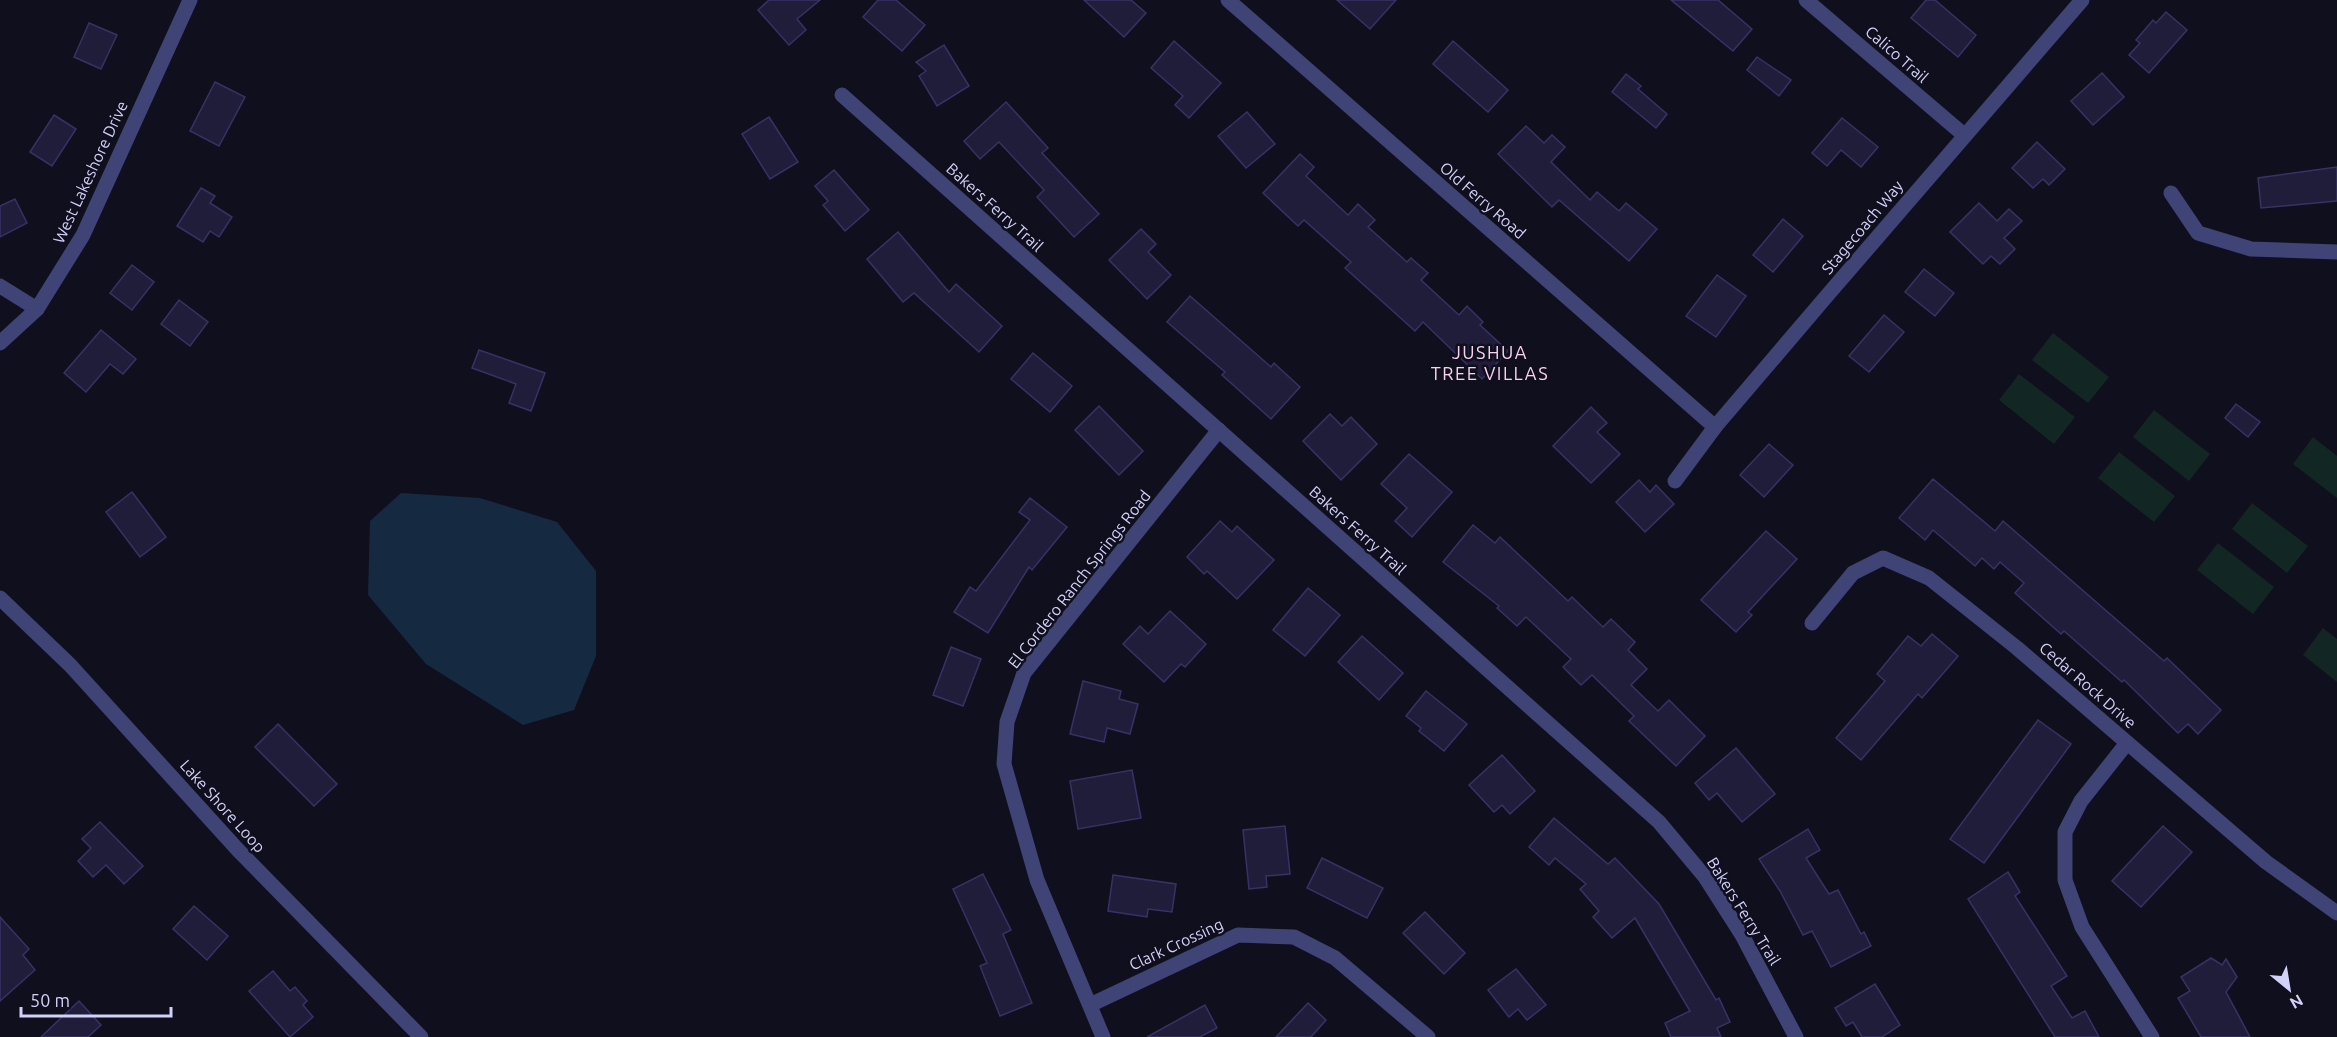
<svg xmlns="http://www.w3.org/2000/svg" width="2337" height="1037" font-family="Ubuntu,sans-serif">
  <style>
    .green { fill: #122623 }
    .water { fill: #152a41 }
    .building { fill: #201d3b; stroke: #373264; stroke-width: 1.5 }
    .lines { fill: none; stroke-linecap: round; stroke-linejoin: round }
    .minor { stroke: #3f4376; stroke-width: 15 }
    .labels { text-anchor: middle; dominant-baseline: central; stroke-width: 5; stroke-linejoin: round; paint-order: stroke }
    .street-label { font-size: 16px; fill: #d1d1f9; stroke: #100f1d }
    .neighbourhood-label { font-size: 18px; letter-spacing: 1.5px; fill: #f9d2ef; stroke: #100f1d }
  </style>
  <rect width="100%" height="100%" fill="#100f1d"/>
  <g class="green">
    <path d="M2053,333L2109,377L2088,403L2032,360Z"/>
    <path d="M2019,374L2075,417L2054,444L1999,400Z"/>
    <path d="M2154,410L2210,454L2189,481L2133,437Z"/>
    <path d="M2313,437L2337,456V498L2293,464Z"/>
    <path d="M2119,452L2175,496L2154,522L2098,478Z"/>
    <path d="M2252,503L2308,546L2287,573L2232,529Z"/>
    <path d="M2218,543L2274,587L2253,614L2197,570Z"/>
    <path d="M2323,628L2337,639V682L2303,655Z"/>
  </g>
  <path class="water" d="M401,493L480,498L557,522L596,571V656L574,710L523,725L426,664L368,595L370,521Z"/>
  <g class="building">
    <path d="M769,0H820L797,19L806,30L789,45L758,10Z"/>
    <path d="M878,0H896L925,25L902,51L863,17Z"/>
    <path d="M1084,0H1131L1146,13L1124,37Z"/>
    <path d="M1337,0H1396L1370,29Z"/>
    <path d="M1671,0H1718L1752,29L1733,51Z"/>
    <path d="M1926,0H1935L1976,35L1958,57L1911,18Z"/>
    <path d="M2166,12L2187,30L2149,73L2129,55L2140,43L2136,40L2153,20L2156,23Z"/>
    <path d="M89,23L117,35L101,69L74,57Z"/>
    <path d="M1174,41L1221,83L1189,118L1175,105L1183,96L1151,68Z"/>
    <path d="M1453,41L1508,90L1488,112L1433,64Z"/>
    <path d="M944,45L969,86L937,106L919,76L926,71L916,62Z"/>
    <path d="M1757,57L1791,80L1779,96L1747,70Z"/>
    <path d="M2102,73L2124,97L2093,125L2071,101Z"/>
    <path d="M1626,74L1641,86L1638,89L1667,114L1656,128L1612,92Z"/>
    <path d="M215,82L245,97L219,146L190,131Z"/>
    <path d="M1006,102L1048,148L1042,153L1099,214L1074,237L1037,197L1044,190L999,142L980,159L964,141Z"/>
    <path d="M1247,112L1275,144L1246,168L1218,136Z"/>
    <path d="M54,115L76,129L52,166L30,152Z"/>
    <path d="M769,117L798,162L770,179L742,134Z"/>
    <path d="M1842,118L1878,147L1861,167L1841,150L1827,166L1812,153Z"/>
    <path d="M1526,126L1544,143L1552,135L1565,147L1551,162L1590,200L1597,192L1619,211L1626,203L1657,229L1629,261L1559,200L1552,207L1498,154Z"/>
    <path d="M2037,142L2065,169L2049,185L2043,179L2033,188L2012,168Z"/>
    <path d="M1300,154L1314,167L1306,176L1348,215L1358,204L1375,220L1368,227L1407,262L1411,258L1428,273L1421,280L1459,315L1467,306L1483,322L1480,325L1508,351L1482,379L1423,322L1415,331L1345,268L1351,262L1304,220L1298,226L1263,193Z"/>
    <path d="M2337,167V201L2261,208L2258,178Z"/>
    <path d="M834,170L869,210L845,231L823,205L828,201L815,186Z"/>
    <path d="M201,188L215,196L210,203L232,217L219,237L210,231L203,242L177,226Z"/>
    <path d="M15,199L27,223L0,237V206Z"/>
    <path d="M1979,203L1997,221L2009,209L2022,221L2004,238L2015,249L2000,264L1991,256L1983,264L1950,232Z"/>
    <path d="M1783,219L1803,236L1773,272L1753,255Z"/>
    <path d="M1141,229L1156,244L1148,252L1171,275L1147,299L1109,260Z"/>
    <path d="M898,232L949,292L956,284L1002,326L979,352L914,293L903,302L867,259Z"/>
    <path d="M132,265L154,282L132,310L110,293Z"/>
    <path d="M1924,269L1954,293L1935,316L1905,292Z"/>
    <path d="M1717,275L1746,296L1716,337L1686,316Z"/>
    <path d="M1190,296L1271,367L1274,363L1300,387L1271,419L1222,375L1225,372L1167,322Z"/>
    <path d="M179,300L208,322L190,346L161,324Z"/>
    <path d="M1884,315L1904,332L1869,372L1849,356Z"/>
    <path d="M101,330L136,359L123,374L110,364L86,392L64,373Z"/>
    <path d="M479,350L545,373L531,411L509,403L516,384L472,368Z"/>
    <path d="M1033,353L1072,386L1050,412L1011,379Z"/>
    <path d="M2236,404L2260,422L2248,437L2225,418Z"/>
    <path d="M1099,406L1143,451L1119,475L1075,430Z"/>
    <path d="M1591,407L1607,423L1597,432L1620,454L1591,483L1553,446Z"/>
    <path d="M1330,414L1342,426L1351,417L1377,444L1341,480L1303,441Z"/>
    <path d="M1769,444L1793,465L1764,497L1740,475Z"/>
    <path d="M1409,454L1452,492L1412,537L1395,521L1407,508L1381,484Z"/>
    <path d="M1933,479L1995,531L2003,521L2164,661L2167,658L2221,710L2198,734L2188,724L2178,733L2124,680L2122,682L2064,631L2061,634L2015,593L2024,583L2000,562L1994,569L1982,558L1975,566L1933,530L1925,540L1899,518Z"/>
    <path d="M1639,480L1650,492L1656,485L1674,504L1645,532L1616,502Z"/>
    <path d="M132,492L166,537L140,557L106,512Z"/>
    <path d="M1030,498L1067,527L1032,570L1029,567L988,633L954,612L970,587L976,591L1030,520L1019,512Z"/>
    <path d="M1220,521L1232,532L1237,526L1274,560L1237,599L1207,571L1204,574L1187,557Z"/>
    <path d="M1473,525L1495,543L1500,537L1568,601L1572,597L1603,627L1611,619L1635,642L1628,650L1647,669L1631,685L1658,711L1669,700L1705,736L1676,766L1629,721L1634,716L1592,675L1581,685L1563,667L1571,659L1526,617L1517,626L1497,608L1499,606L1443,562Z"/>
    <path d="M1766,531L1797,559L1748,612L1752,615L1736,632L1701,600Z"/>
    <path d="M1308,588L1340,615L1305,656L1273,630Z"/>
    <path d="M1170,611L1206,644L1185,667L1181,664L1164,682L1123,644L1140,626L1148,634Z"/>
    <path d="M1932,634L1958,656L1922,698L1918,694L1861,760L1836,738L1885,681L1877,674L1908,636L1921,646Z"/>
    <path d="M1362,636L1403,673L1379,700L1338,662Z"/>
    <path d="M951,647L981,659L963,706L933,695Z"/>
    <path d="M1083,681L1121,691L1119,699L1138,704L1130,734L1107,728L1104,742L1070,734Z"/>
    <path d="M1426,691L1467,724L1444,751L1419,731L1421,728L1406,716Z"/>
    <path d="M2038,720L2071,744L1984,863L1950,839Z"/>
    <path d="M278,724L337,784L314,806L255,747Z"/>
    <path d="M1736,748L1775,794L1742,822L1717,793L1709,800L1695,783Z"/>
    <path d="M1502,755L1535,791L1510,814L1502,805L1494,812L1469,785Z"/>
    <path d="M1132,770L1141,818L1078,829L1070,781Z"/>
    <path d="M1554,818L1608,864L1615,858L1659,904L1716,1000L1719,998L1730,1022L1717,1028L1721,1037H1671L1665,1023L1690,1011L1635,918L1612,938L1593,917L1599,911L1580,889L1586,884L1555,858L1549,865L1529,847Z"/>
    <path d="M100,822L143,866L124,884L106,865L93,877L78,861L91,848L82,839Z"/>
    <path d="M1285,826L1290,874L1266,876L1267,887L1249,889L1243,830Z"/>
    <path d="M2163,826L2192,852L2141,907L2112,881Z"/>
    <path d="M1808,829L1820,850L1806,858L1829,894L1838,890L1861,934L1864,932L1871,946L1831,967L1812,931L1803,935L1780,891L1759,859Z"/>
    <path d="M1322,858L1383,888L1367,918L1307,888Z"/>
    <path d="M2008,872L2020,892L2015,896L2067,976L2051,986L2072,1018L2085,1011L2099,1037H2055L1968,899Z"/>
    <path d="M983,874L1011,930L1003,934L1032,1003L1000,1016L980,966L987,963L953,889Z"/>
    <path d="M1113,875L1176,884L1172,912L1148,909L1147,917L1108,911Z"/>
    <path d="M194,906L228,936L207,960L173,929Z"/>
    <path d="M1425,912L1465,953L1444,974L1403,933Z"/>
    <path d="M0,917L29,949L23,955L35,970L0,1001Z"/>
    <path d="M2211,958L2222,965L2226,959L2237,977L2226,992L2250,1037H2201L2178,998L2190,991L2181,977Z"/>
    <path d="M1516,969L1546,1005L1527,1020L1518,1009L1509,1017L1488,990Z"/>
    <path d="M273,971L290,991L295,987L307,1001L303,1005L313,1017L290,1037L249,991Z"/>
    <path d="M1875,984L1900,1025L1882,1037H1862L1853,1022L1846,1026L1835,1008Z"/>
    <path d="M79,1001L101,1025L88,1037H41Z"/>
    <path d="M1308,1003L1326,1020L1311,1037H1276Z"/>
    <path d="M1205,1005L1217,1028L1200,1037H1147Z"/>
  </g>
  <g class="lines">
    <g class="minor">
      <path d="M1228,0L1715,427"/>
      <path d="M1806,0L1964,135"/>
      <path d="M842,95L1659,822L1705,877L1742,935L1796,1037"/>
      <path d="M2171,193L2198,233L2251,249L2337,252"/>
      <path d="M0,286L37,309"/>
      <path d="M0,343L37,309L83,235L190,0"/>
      <path d="M1675,481L1715,427L1825,298L2082,0"/>
      <path d="M0,598L70,665L238,850L421,1037"/>
      <path d="M1812,623L1853,573L1883,558L1929,578L2017,648L2266,862L2337,913"/>
      <path d="M2127,743L2081,801L2065,832V880L2082,927L2152,1037"/>
      <path d="M1090,1005L1238,935L1294,937L1335,958L1428,1037"/>
      <path d="M1103,1037L1037,880L1004,764L1007,722L1024,673L1219,430"/>
    </g>
  </g>
  <g class="labels">
    <g class="street-label">
      <text transform="translate(1897 54) rotate(41)">Calico Trail</text>
      <text transform="translate(90 172) rotate(-65)">West Lakeshore Drive</text>
      <text transform="translate(1483 200) rotate(41)">Old Ferry Road</text>
      <text transform="translate(995 207) rotate(42)">Bakers Ferry Trail</text>
      <text transform="translate(1862 227) rotate(-50)">Stagecoach Way</text>
      <text transform="translate(1358 530) rotate(42)">Bakers Ferry Trail</text>
      <text transform="translate(1079 579) rotate(-52)">El Cordero Ranch Springs Road</text>
      <text transform="translate(2088 685) rotate(41)">Cedar Rock Drive</text>
      <text transform="translate(223 806) rotate(48)">Lake Shore Loop</text>
      <text transform="translate(1744 911) rotate(58)">Bakers Ferry Trail</text>
      <text transform="translate(1176 944) rotate(-25)">Clark Crossing</text>
    </g>
    <g class="neighbourhood-label">
      <text x="1490" y="352">JUSHUA<tspan x="1490" dy="21">TREE VILLAS</tspan></text>
    </g>
  </g>
  <g transform="translate(2289 989) rotate(150)" stroke="#100f1d" stroke-width="4.5" paint-order="stroke">
  <path d="M0-4.5L10 22L0 15L-10 22Z" fill="#d1d1f9"/>
  <text y="-9" font-size="16" font-weight="bold" text-anchor="middle" fill="#d1d1f9">N</text>
  </g>
  <path d="M21 1007v9h150v-9" fill="none" stroke="#d1d1f9" stroke-width="3"/>
  <text x="30" y="1007" font-size="18" fill="#d1d1f9" stroke="#100f1d" stroke-width="4.5" paint-order="stroke">50 m</text>
</svg>
